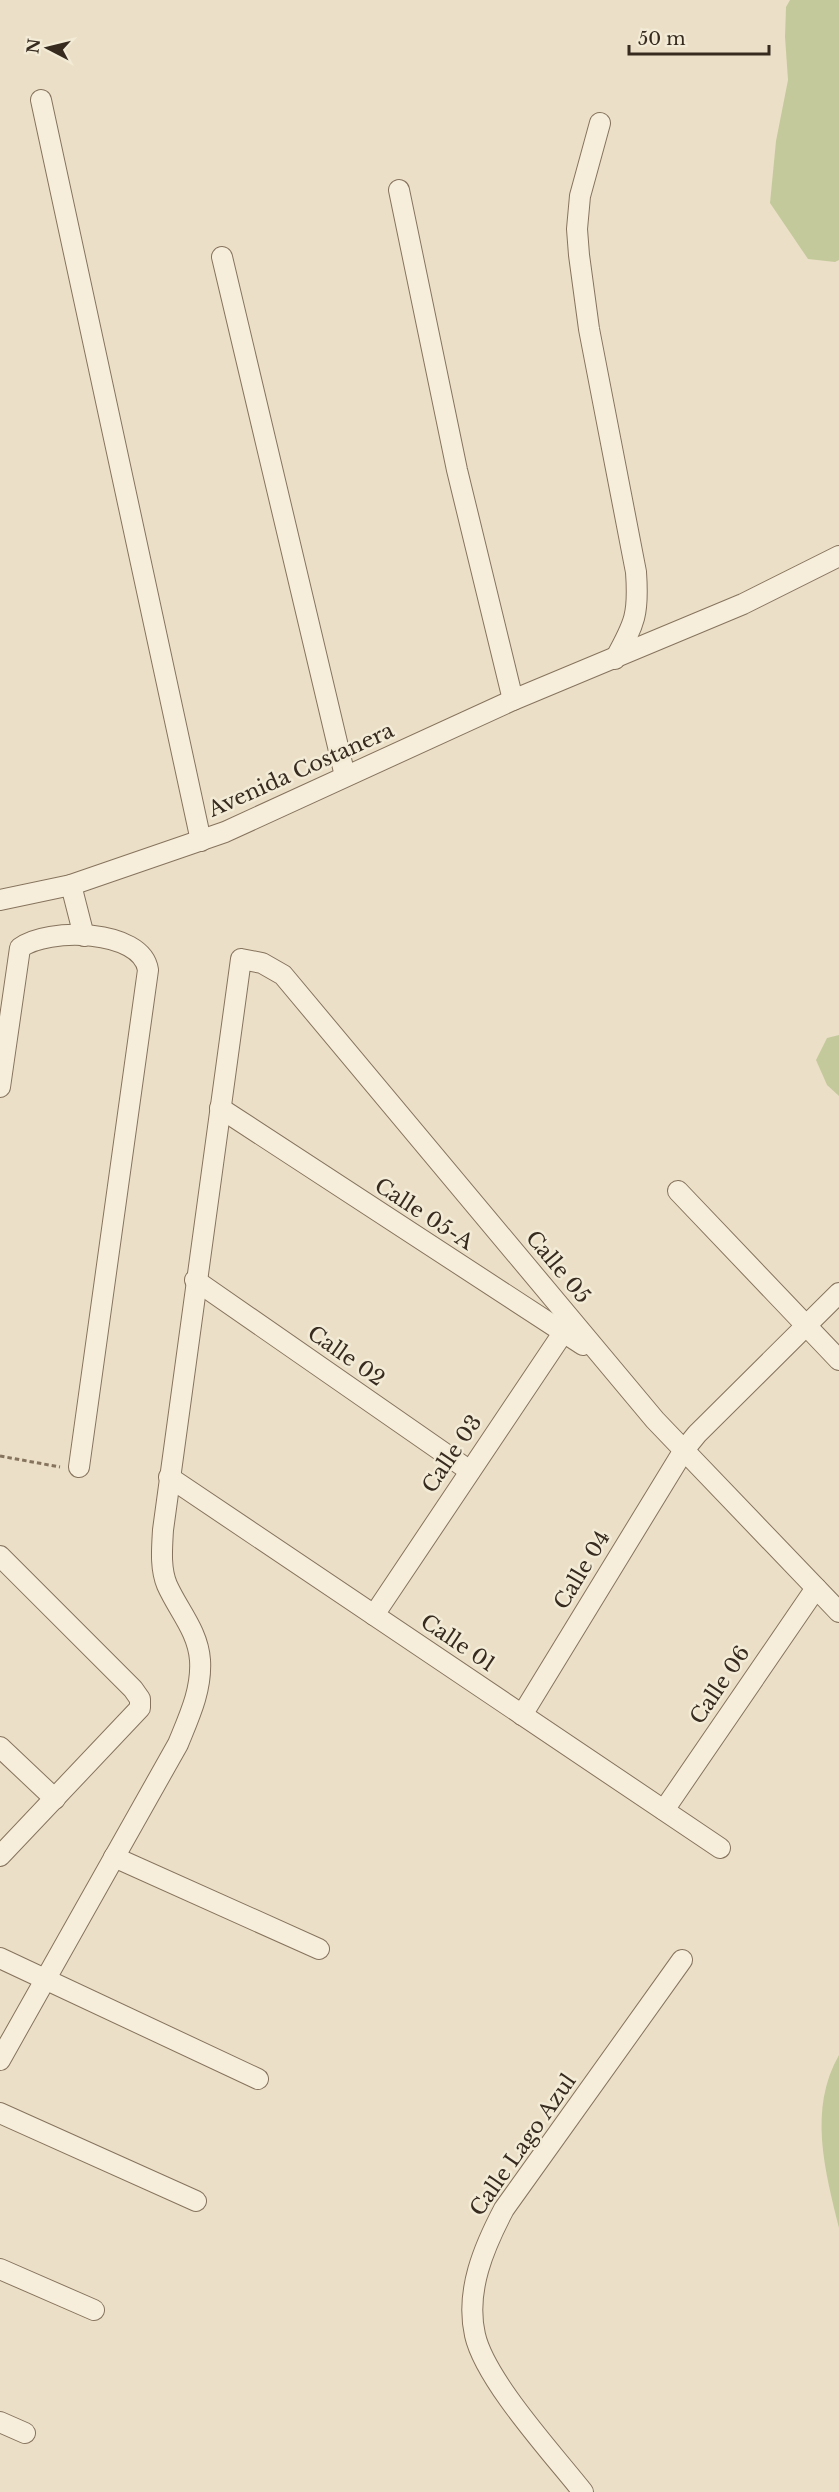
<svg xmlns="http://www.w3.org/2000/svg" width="839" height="2492" font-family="'Libre Baskerville',serif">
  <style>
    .green { fill: #c4c99c }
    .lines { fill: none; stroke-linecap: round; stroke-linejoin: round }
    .street-casing { stroke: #86735e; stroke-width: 22 }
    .path { stroke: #86735e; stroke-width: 3; stroke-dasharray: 4.5 3; stroke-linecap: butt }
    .street { stroke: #f6eeda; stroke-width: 20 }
    .labels { text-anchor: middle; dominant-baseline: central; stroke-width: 5; stroke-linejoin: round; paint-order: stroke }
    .street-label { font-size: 21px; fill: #372b20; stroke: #f3ebd6 }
  </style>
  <rect width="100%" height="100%" fill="#ebe0c7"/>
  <g class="green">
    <path d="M790,0H839V260L835,262L808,259L770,203L776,141L788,80L785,37L786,7Z"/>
    <path d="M839,1035V1096L827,1085L816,1060L827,1038Z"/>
    <path d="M839,2055V2228C825,2171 808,2109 839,2055Z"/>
  </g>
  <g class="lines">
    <defs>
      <g id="street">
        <path d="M41,100L201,841"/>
        <path d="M600,123L580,196L577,229L579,255L589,329L636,572C639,614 635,623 615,659"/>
        <path d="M399,190L457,470L513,700"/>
        <path d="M222,257L345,776"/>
        <path d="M71,885L84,936"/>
        <path d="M0,900L71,885L225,832L513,700L743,604L839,556"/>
        <path d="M0,1087L20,948C47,927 142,929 148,970L79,1467"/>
        <path d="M220,1108L583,1345"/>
        <path d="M678,1191L839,1360"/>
        <path d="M195,1280L470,1471"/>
        <path d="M169,1477L720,1848"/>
        <path d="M0,1556L133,1689L140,1699V1708L0,1856"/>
        <path d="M374,1615L571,1321"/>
        <path d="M522,1715L684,1450L697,1434L839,1293"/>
        <path d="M0,1747L55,1799"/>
        <path d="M664,1810L816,1588"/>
        <path d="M114,1857L319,1949"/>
        <path d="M0,1958L258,2079"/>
        <path d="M0,2060L178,1744C189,1717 202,1690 200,1660C198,1631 178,1610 167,1585C160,1568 162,1548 163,1530L241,959L262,963L283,975L655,1420L839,1612"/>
        <path d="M0,2113L196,2201"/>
        <path d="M0,2269L94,2310"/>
        <path d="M0,2422L25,2433"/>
        <path d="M583,2492C553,2454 485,2380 475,2335C465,2291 484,2247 504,2209L682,1960"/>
      </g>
    </defs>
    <use href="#street" class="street-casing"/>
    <path class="path" d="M0,1456L60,1467"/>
    <use href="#street" class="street"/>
  </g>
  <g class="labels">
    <g class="street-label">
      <text transform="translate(301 770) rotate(-24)">Avenida Costanera</text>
      <text transform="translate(424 1214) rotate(33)">Calle 05-A</text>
      <text transform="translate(558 1267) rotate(50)">Calle 05</text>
      <text transform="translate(346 1356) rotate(35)">Calle 02</text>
      <text transform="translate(452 1454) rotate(-56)">Calle 03</text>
      <text transform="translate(582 1570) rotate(-59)">Calle 04</text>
      <text transform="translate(458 1643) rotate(34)">Calle 01</text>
      <text transform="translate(720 1685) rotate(-56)">Calle 06</text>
      <text transform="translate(523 2145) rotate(-55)">Calle Lago Azul</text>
    </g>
  </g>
  <g transform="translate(48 48) rotate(277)" stroke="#f3ebd6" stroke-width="4.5" paint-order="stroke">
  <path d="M0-4.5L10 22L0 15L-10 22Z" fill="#372b20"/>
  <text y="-9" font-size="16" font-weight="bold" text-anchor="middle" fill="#372b20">N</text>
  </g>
  <path d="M629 45v9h140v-9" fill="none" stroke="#372b20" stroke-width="3"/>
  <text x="638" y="45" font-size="18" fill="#372b20" stroke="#f3ebd6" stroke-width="4.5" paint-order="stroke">50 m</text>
</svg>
